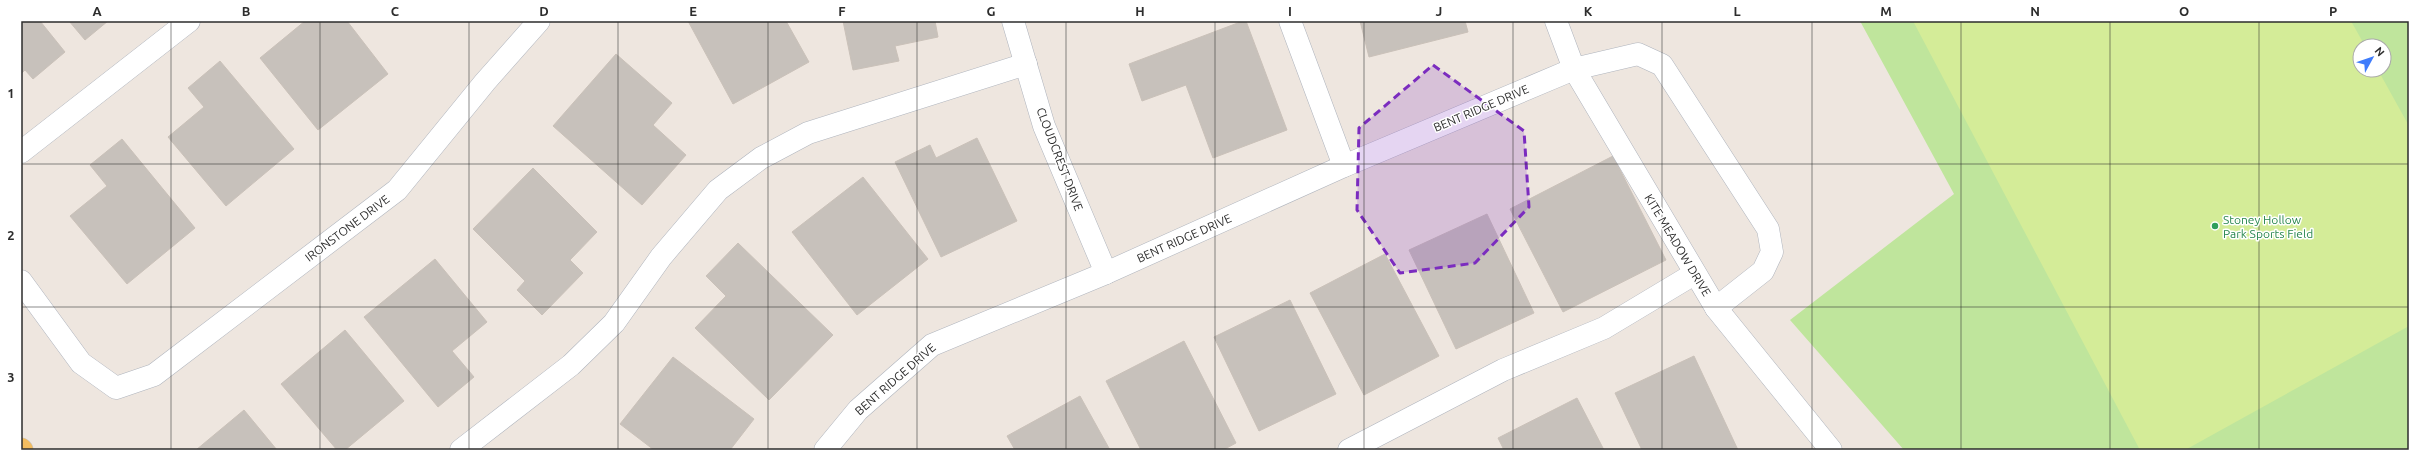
<svg xmlns="http://www.w3.org/2000/svg" width="2430" height="471" font-family="Ubuntu,sans-serif">
  <style>
    .green { fill: #bfe59c; fill-rule: evenodd }
    .pitch { fill: #d4ec98 }
    .building { fill: #c7c1bb; stroke: #cac1b9 }
    .lines { fill: none; stroke-linecap: round; stroke-linejoin: round }
    .minor-casing { stroke: #afb4bd; stroke-width: 23 }
    .major-casing { stroke: #c8c8c8; stroke-width: 23 }
    .minor { stroke: #fff; stroke-width: 22 }
    .major { stroke: #f2bc60; stroke-width: 22 }
    .marked { fill: #7b2cbf; fill-opacity: 0.2; stroke: #7b2cbf; stroke-width: 3; stroke-dasharray: 8 5; stroke-linejoin: round }
    .grid { fill: none; stroke: #2d2d2d; stroke-width: 1; stroke-opacity: 0.55 }
    .leisure-dot { fill: #2e9e5b; stroke: #fff; stroke-width: 1.5 }
    .labels { text-anchor: middle; dominant-baseline: central; stroke-width: 3; stroke-linejoin: round; paint-order: stroke }
    .street-label { font-size: 12px; fill: #2d2d2d; stroke: #fff }
    .leisure-label { font-size: 12px; fill: #27864d; stroke: #fff; text-anchor: start }
    .neatline { fill: none; stroke: #2d2d2d; stroke-width: 1.5 }
    .grid-label { font-size: 13px; text-anchor: middle; font-weight: bold; fill: #2d2d2d }
  </style>
  <rect width="100%" height="100%" fill="#eee6df"/>
  <path class="green" d="M1860,21H2409V450H1904L1790,320L1954,194ZM2360,46H2384V70H2360Z"/>
  <path class="pitch" d="M1913,21H2351L2365,46H2360V70H2378L2409,126V326L2185,450H2140Z"/>
  <g class="building">
    <path d="M21,21H40L65,52L33,79L25,70L21,74Z"/>
    <path d="M69,21H108L85,40Z"/>
    <path d="M305,21H347L388,74L318,130L260,58Z"/>
    <path d="M688,21H786L809,62L733,104Z"/>
    <path d="M843,21H935L938,37L895,46L899,61L853,70Z"/>
    <path d="M1243,21H1246L1287,130L1213,158L1186,85L1142,101L1129,64Z"/>
    <path d="M1360,21H1465L1468,32L1369,57Z"/>
    <path d="M616,54L672,103L653,125L686,155L642,205L553,126Z"/>
    <path d="M220,61L294,149L226,206L168,137L204,107L188,88Z"/>
    <path d="M977,138L1017,221L941,257L895,162L930,145L936,158Z"/>
    <path d="M122,139L195,228L127,284L70,216L107,186L90,165Z"/>
    <path d="M1613,156L1666,260L1563,312L1510,209Z"/>
    <path d="M533,168L597,232L570,260L583,273L542,315L517,290L525,281L473,229Z"/>
    <path d="M863,177L928,259L857,315L792,232Z"/>
    <path d="M1487,214L1534,313L1456,349L1409,250Z"/>
    <path d="M738,243L833,335L769,400L695,328L726,296L706,276Z"/>
    <path d="M1385,254L1439,356L1364,395L1310,293Z"/>
    <path d="M435,259L487,322L452,351L474,377L438,407L364,317Z"/>
    <path d="M1290,300L1336,394L1259,431L1214,337Z"/>
    <path d="M345,330L404,401L345,450H337L281,384Z"/>
    <path d="M1184,341L1236,443L1223,450H1141L1106,381Z"/>
    <path d="M1694,356L1738,450H1642L1615,393Z"/>
    <path d="M673,357L754,419L730,450H654L620,424Z"/>
    <path d="M1080,396L1110,450H1015L1007,436Z"/>
    <path d="M1577,398L1604,450H1504L1498,438Z"/>
    <path d="M244,410L277,450H196Z"/>
  </g>
  <g class="lines">
    <defs>
      <g id="minor">
        <path d="M1013,21L1044,126L1106,273"/>
        <path d="M1290,21L1344,166"/>
        <path d="M1556,21L1574,69L1716,308L1831,450"/>
        <path d="M21,152L189,21"/>
        <path d="M21,281L81,363L116,388L154,375L397,190L485,82L539,21"/>
        <path d="M461,450L571,365L614,323L661,257L718,190L761,158L808,133L1026,64"/>
        <path d="M825,450L858,410L932,345L1106,273L1344,166L1574,69L1638,54L1662,65L1768,229L1772,252L1763,271L1716,308"/>
        <path d="M1349,450L1503,370L1604,328L1694,274"/>
      </g>
      <path id="major" d="M21,449L22,450"/>
    </defs>
    <use href="#minor" class="minor-casing"/>
    <use href="#major" class="major-casing"/>
    <use href="#minor" class="minor"/>
    <use href="#major" class="major"/>
  </g>
  <path class="marked" d="M1433,65L1524,131L1529,207L1475,263L1400,273L1357,210L1359,128Z"/>
  <path class="grid" d="M171,21V450M320,21V450M469,21V450M618,21V450M768,21V450M917,21V450M1066,21V450M1215,21V450M1364,21V450M1513,21V450M1662,21V450M1812,21V450M1961,21V450M2110,21V450M2259,21V450M21,164H2409M21,307H2409"/>
  <circle class="leisure-dot" cx="2215" cy="226" r="4"/>
  <g class="labels">
    <g class="street-label">
      <text transform="translate(1481 108) rotate(-23)">BENT RIDGE DRIVE</text>
      <text transform="translate(1060 159) rotate(69)">CLOUDCREST DRIVE</text>
      <text transform="translate(347 228) rotate(-37)">IRONSTONE DRIVE</text>
      <text transform="translate(1184 238) rotate(-24)">BENT RIDGE DRIVE</text>
      <text transform="translate(1678 245) rotate(59)">KITE MEADOW DRIVE</text>
      <text transform="translate(895 379) rotate(-41)">BENT RIDGE DRIVE</text>
    </g>
    <g class="leisure-label">
      <text x="2223" y="219">Stoney Hollow<tspan x="2223" dy="14">Park Sports Field</tspan></text>
    </g>
  </g>
  <rect width="2430" height="471" fill="none" stroke="#ffffff" stroke-width="44"/>
  <g transform="translate(2372 58) rotate(50)"><circle r="19" fill="#ffffff" stroke="#ababab"/>
  <path d="M0-3L7 15L0 10L-7 15Z" fill="#3f7cfb"/>
  <text y="-6" font-size="11" font-weight="bold" text-anchor="middle" fill="#2d2d2d">N</text>
  </g>
  <rect x="22" y="22" width="2386" height="427" class="neatline"/>
  <g class="grid-label">
    <text x="97" y="16">A</text>
    <text x="246" y="16">B</text>
    <text x="395" y="16">C</text>
    <text x="544" y="16">D</text>
    <text x="693" y="16">E</text>
    <text x="842" y="16">F</text>
    <text x="991" y="16">G</text>
    <text x="1140" y="16">H</text>
    <text x="1290" y="16">I</text>
    <text x="1439" y="16">J</text>
    <text x="1588" y="16">K</text>
    <text x="1737" y="16">L</text>
    <text x="1886" y="16">M</text>
    <text x="2035" y="16">N</text>
    <text x="2184" y="16">O</text>
    <text x="2333" y="16">P</text>
    <text x="11" y="98">1</text>
    <text x="11" y="240">2</text>
    <text x="11" y="382">3</text>
  </g>
</svg>
